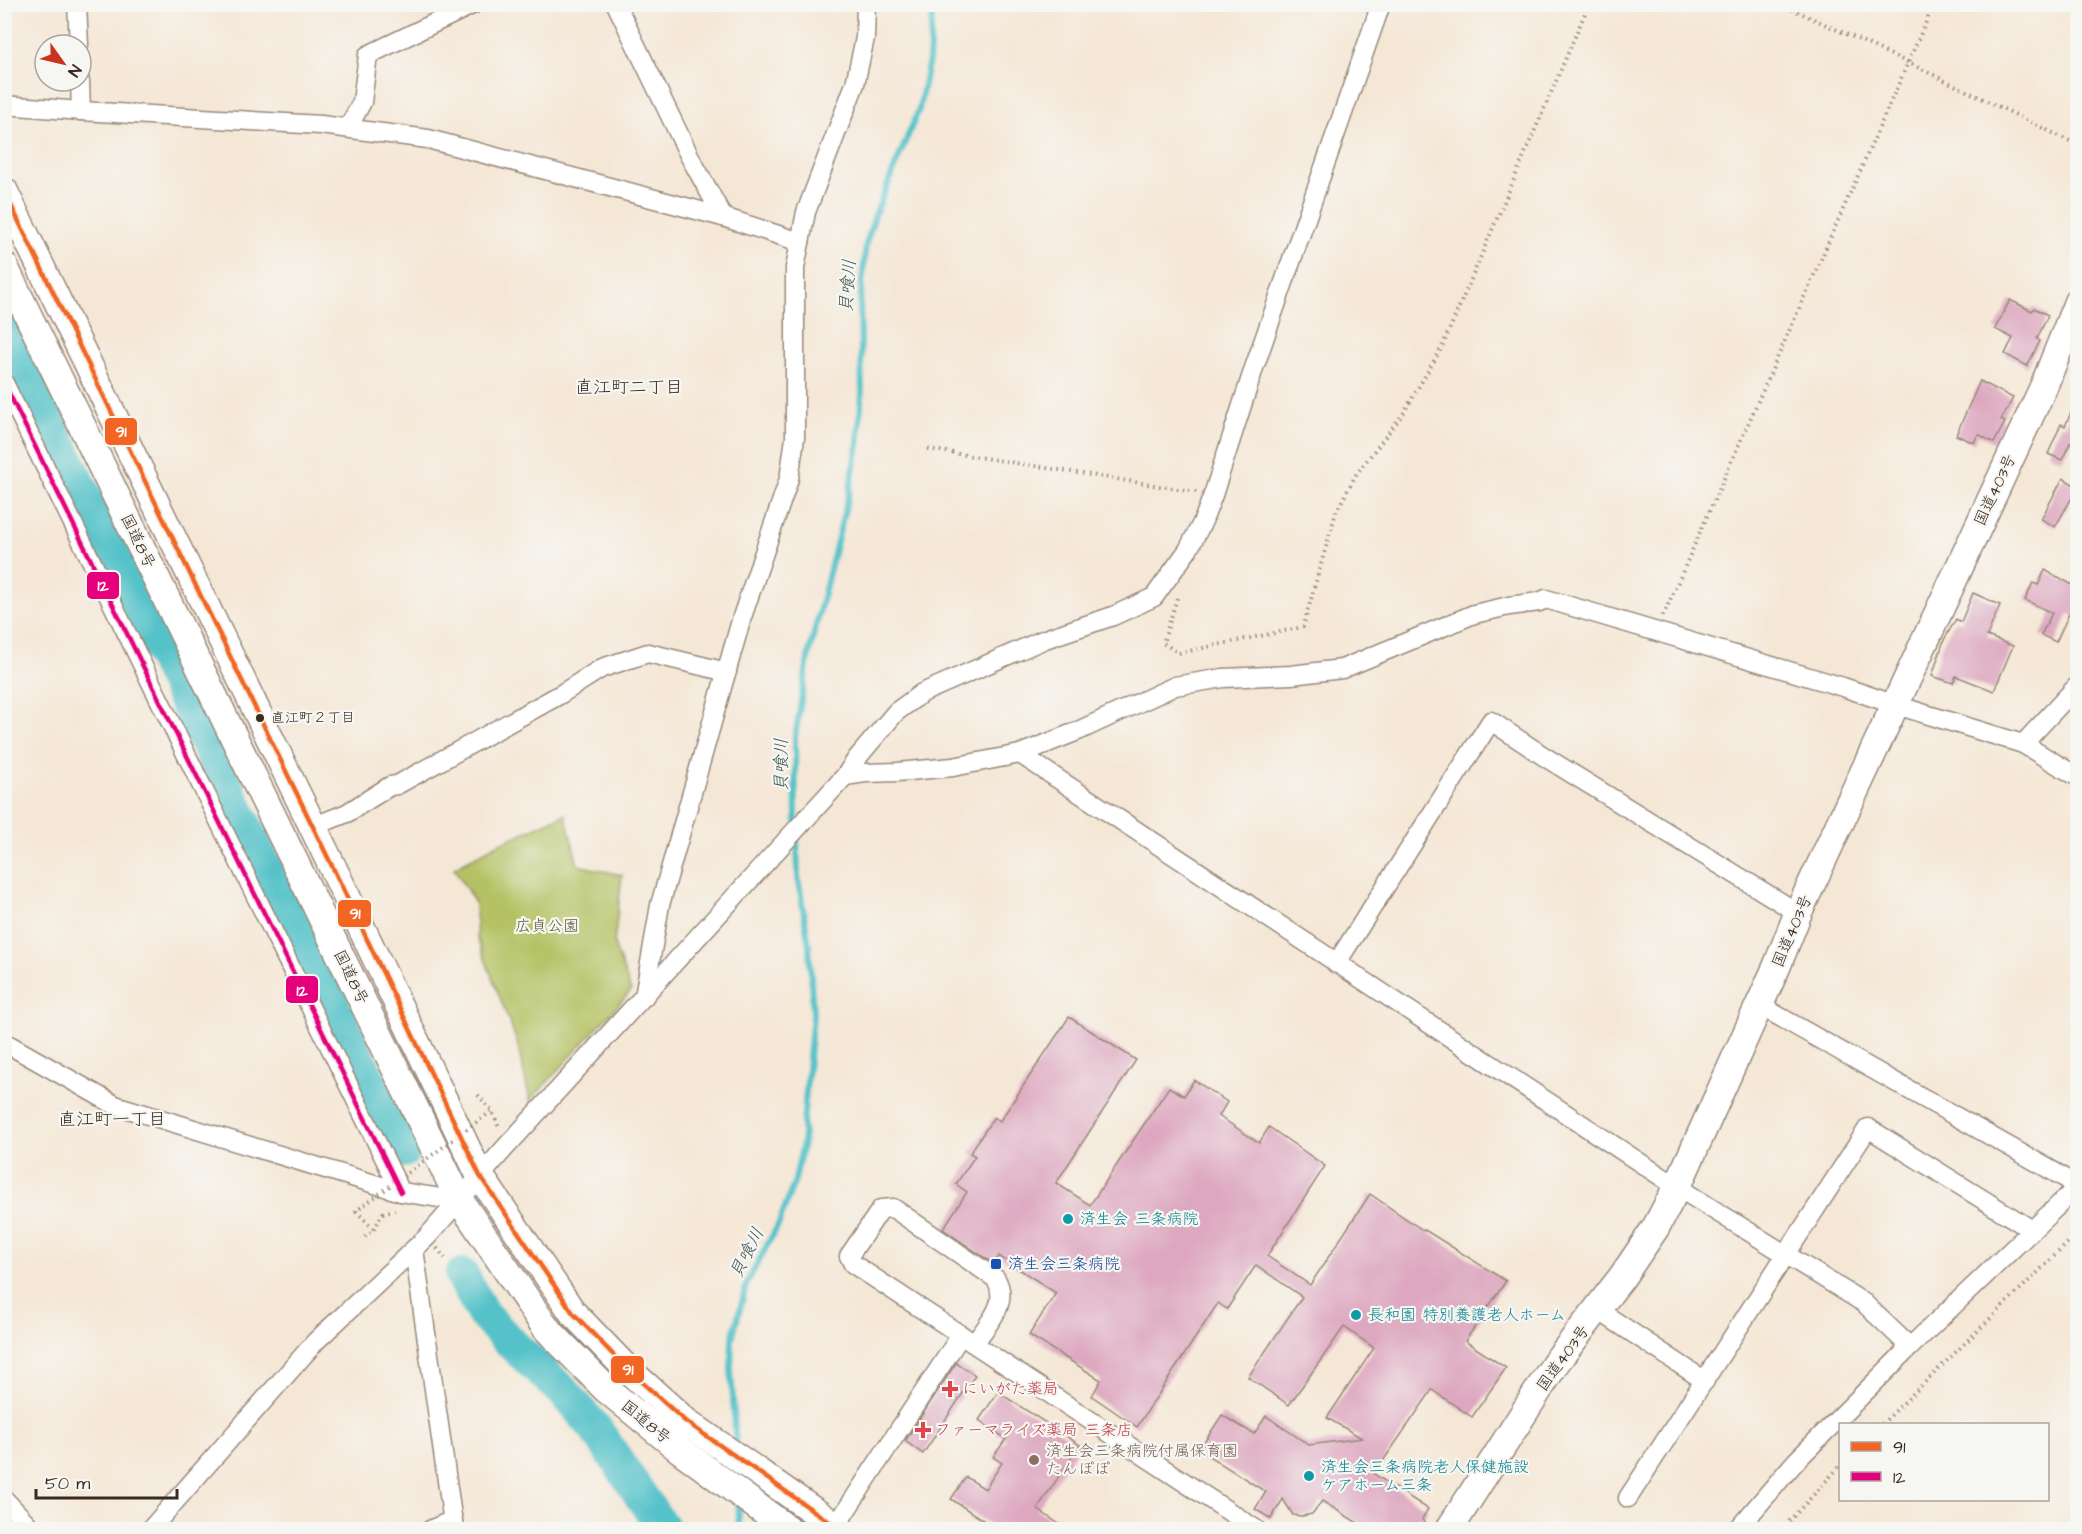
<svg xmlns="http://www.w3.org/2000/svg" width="2082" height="1534" font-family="'Architects Daughter','Klee One',sans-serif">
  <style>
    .green { fill: #b4c265; stroke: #787642; stroke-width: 1.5 }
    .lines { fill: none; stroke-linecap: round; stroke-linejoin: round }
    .stream { stroke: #54c2c9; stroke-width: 6 }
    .river { stroke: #54c2c9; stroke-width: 34 }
    .building { fill: #dda7bf }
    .minor-casing { stroke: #98887a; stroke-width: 21 }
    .highway-casing { stroke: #98887a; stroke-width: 30 }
    .path { stroke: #98887a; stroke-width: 4; stroke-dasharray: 1.5 4.5; stroke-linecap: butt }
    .minor { stroke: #fff; stroke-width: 18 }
    .highway { stroke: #fff; stroke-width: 27 }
    .path-bridge { stroke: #98887a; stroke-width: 4; stroke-dasharray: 1.5 4.5; stroke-linecap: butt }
    .bus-1-casing { stroke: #f6f6f2; stroke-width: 9 }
    .bus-2-casing { stroke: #f6f6f2; stroke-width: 9 }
    .bus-1 { stroke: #f26522; stroke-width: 4.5 }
    .bus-2 { stroke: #e5007d; stroke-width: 4.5 }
    .bus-dot { fill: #3b2a1e; stroke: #f6f6f2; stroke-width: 2 }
    .culture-dot { fill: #0f9aa8; stroke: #f6f6f2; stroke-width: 2 }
    .transit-dot { fill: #1a4fb4; stroke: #f6f6f2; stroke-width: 2 }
    .health-dot { fill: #e0444e; stroke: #f6f6f2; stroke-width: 2 }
    .education-dot { fill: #8d6e63; stroke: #f6f6f2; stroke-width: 2 }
    .labels { text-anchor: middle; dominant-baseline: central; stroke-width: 4.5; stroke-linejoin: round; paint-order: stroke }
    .bus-label { font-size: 14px; fill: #3b2a1e; stroke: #f6f6f2; text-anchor: start }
    .street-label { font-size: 16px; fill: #3b2a1e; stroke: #f6f6f2 }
    .park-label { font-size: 16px; fill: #5f5833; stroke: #f6f6f2 }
    .culture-label { font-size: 16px; fill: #0d838f; stroke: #f6f6f2; text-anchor: start }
    .transit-label { font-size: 16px; fill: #164399; stroke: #f6f6f2; text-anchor: start }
    .health-label { font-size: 16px; fill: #be3a42; stroke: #f6f6f2; text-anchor: start }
    .education-label { font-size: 16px; fill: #785e54; stroke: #f6f6f2; text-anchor: start }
    .water-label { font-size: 18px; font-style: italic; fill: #425851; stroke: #f6f6f2 }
    .neighbourhood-label { font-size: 18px; fill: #3b2a1e; stroke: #f6f6f2 }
    .line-badge { stroke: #f6f6f2; stroke-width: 2 }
    .badge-label { font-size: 16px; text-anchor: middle; font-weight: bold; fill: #fff }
  </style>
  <rect width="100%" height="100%" fill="#f6f6f2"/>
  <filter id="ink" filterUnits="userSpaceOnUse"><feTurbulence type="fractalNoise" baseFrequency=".0167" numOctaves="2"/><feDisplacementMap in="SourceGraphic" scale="12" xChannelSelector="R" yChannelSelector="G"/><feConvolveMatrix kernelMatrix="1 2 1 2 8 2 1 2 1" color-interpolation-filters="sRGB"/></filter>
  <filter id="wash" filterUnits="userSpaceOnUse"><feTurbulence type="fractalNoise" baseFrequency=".008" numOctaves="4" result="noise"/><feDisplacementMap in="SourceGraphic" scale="24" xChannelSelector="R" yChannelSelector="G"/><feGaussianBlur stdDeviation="1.35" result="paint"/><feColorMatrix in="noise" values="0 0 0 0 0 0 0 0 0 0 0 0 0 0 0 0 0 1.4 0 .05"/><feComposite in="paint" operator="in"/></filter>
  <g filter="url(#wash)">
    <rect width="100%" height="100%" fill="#f5e7d6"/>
    <path class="green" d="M565,814L578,865L622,875L614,944L631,991L530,1101L517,1042L477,938L475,903L454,868L494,846Z"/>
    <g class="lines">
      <g class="stream">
        <path d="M796,822L795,737L809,653L849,493L858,445L862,392L860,304L866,244L875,215L919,109L929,60L933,4"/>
        <path d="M736,1448L731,1370L732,1339L747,1283L779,1223L795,1180L804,1138L803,1124L813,1014L809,946L798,877L797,835"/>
        <path d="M738,1503L739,1530"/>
      </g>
      <g class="river">
        <path d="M4,329L404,1151"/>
        <path d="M462,1275L483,1314L516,1348L566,1394L595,1428L664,1530"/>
      </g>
    </g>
    <g id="blocks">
      <g class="building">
        <path d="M2010,300L2032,311L2034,308L2048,315L2037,339L2040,341L2027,366L2005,354L2013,338L1995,329Z"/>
        <path d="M1980,381L2013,398L2001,420L2005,422L1994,443L1978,434L1974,443L1956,435Z"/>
        <path d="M2078,398V447L2070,443L2062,460L2048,454L2061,424L2065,426Z"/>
        <path d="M2063,478L2078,487L2055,527L2041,519Z"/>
        <path d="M2045,570L2078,588V618L2069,614L2056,642L2041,635L2052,613L2025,600L2033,583L2038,585Z"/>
        <path d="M1973,593L2000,605L1987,636L2013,646L1994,691L1956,676L1953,683L1932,676L1944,640L1956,619L1961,622Z"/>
        <path d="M1069,1017L1136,1060L1056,1183L1090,1205L1169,1087L1184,1096L1194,1080L1227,1102L1219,1116L1259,1143L1269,1127L1325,1166L1267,1256L1310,1285L1370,1194L1424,1231L1425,1230L1506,1281L1465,1341L1506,1368L1472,1417L1432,1390L1374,1474L1428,1509L1422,1519L1428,1530H1369L1322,1501L1312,1514L1302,1516L1293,1515L1283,1499L1271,1519L1255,1509L1266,1492L1207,1455L1203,1451V1444L1222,1415L1254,1434L1266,1416L1309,1445L1362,1438L1327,1418L1374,1348L1344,1327L1289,1405L1248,1377L1302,1297L1256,1265L1227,1309L1218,1303L1137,1427L1092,1396L1101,1380L1029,1335L1056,1293L999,1256L994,1264L943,1229L967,1192L956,1184L975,1156L970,1153L994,1117L1000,1121Z"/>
        <path d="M956,1363L975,1375L923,1454L905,1441Z"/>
        <path d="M998,1392L1080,1445L1037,1509L1068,1530H998L951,1499L966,1477L985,1489L1002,1463L993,1457L1006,1439L979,1420Z"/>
      </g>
    </g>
  </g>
  <g filter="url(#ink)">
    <use href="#blocks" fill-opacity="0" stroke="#98887a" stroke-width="1.5"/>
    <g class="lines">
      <defs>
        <g id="minor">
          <path d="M77,4L79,45"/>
          <path d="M616,4L690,157L723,217"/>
          <path d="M80,81L81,111"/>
          <path d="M4,105L81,111L321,125L428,139L723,217L800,242"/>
          <path d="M348,128L362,102L368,55L474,4"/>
          <path d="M4,383L401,1192"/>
          <path d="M2023,744L2078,685"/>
          <path d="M1020,754L1677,1187L1864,1303L1910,1347"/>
          <path d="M845,776L865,773L897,772L953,767L1020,754L1078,731L1175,686L1223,678L1291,675L1342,669L1474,614L1509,606L1539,602L1546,599L1843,687L1896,705L2023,744L2078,777"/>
          <path d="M312,827L347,813L390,786L397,785L561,694L602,668L648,653L727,672"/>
          <path d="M1336,964L1491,721L1545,757L1798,913"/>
          <path d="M644,997L660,905L742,617L789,479L795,438V268L806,212L855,84L865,38L866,4"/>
          <path d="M4,1042L115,1105L401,1192L460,1201"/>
          <path d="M414,1249L454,1530"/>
          <path d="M1598,1310L1705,1381"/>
          <path d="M974,1344C988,1323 1010,1304 996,1279L893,1208L881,1209L849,1256L853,1264L961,1335L974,1344L1257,1530"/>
          <path d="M1628,1498L1868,1128L2032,1230"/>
          <path d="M4,1499L33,1530"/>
          <path d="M836,1526L961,1335"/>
          <path d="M150,1530L316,1341L427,1237L504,1149L845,776L858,757L896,712L922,693L1045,639L1113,616L1154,597L1188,550L1203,521L1213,495L1254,368L1381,4"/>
          <path d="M430,1530L453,1520"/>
          <path d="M1737,1530L1796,1461L1910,1347L2071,1193L2072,1182L1759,1005"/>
        </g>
        <g id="highway">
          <path d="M4,191L332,866L480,1176L573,1313L625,1367L685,1421L841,1530"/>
          <path d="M4,266L460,1201L546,1328L606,1389L679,1449L789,1530"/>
          <path d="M1449,1530L1557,1361L1622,1277L1656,1227L1677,1187L1777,966L1798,913L2043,388L2078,301"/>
        </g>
      </defs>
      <use href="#minor" class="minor-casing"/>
      <use href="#highway" class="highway-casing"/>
      <g class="path">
        <path d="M1781,4L1909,63L2078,145"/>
        <path d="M928,449L1197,492"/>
        <path d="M1177,598L1163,643L1179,653L1303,627L1336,512L1357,473L1403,414L1442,347L1589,4"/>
        <path d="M1663,616L1934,4"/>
        <path d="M478,1095L492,1111L500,1130"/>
        <path d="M365,1237L374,1229L383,1213L395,1210"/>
        <path d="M437,1248L445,1258"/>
        <path d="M1882,1424L2078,1233"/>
        <path d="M1781,1530L1840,1466"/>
      </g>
      <use href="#minor" class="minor"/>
      <use href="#highway" class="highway"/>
      <path class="path-bridge" d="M374,1229L356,1211L492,1111"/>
      <defs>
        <path id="bus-1" d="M4,191L332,866L480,1176L573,1313L625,1367L685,1421L841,1530"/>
        <path id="bus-2" d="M4,383L401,1192"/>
      </defs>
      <use href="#bus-1" class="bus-1-casing"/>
      <use href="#bus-2" class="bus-2-casing"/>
      <use href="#bus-1" class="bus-1"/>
      <use href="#bus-2" class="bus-2"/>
    </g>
  </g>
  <circle class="bus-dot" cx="260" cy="718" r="5"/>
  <g class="culture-dot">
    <circle cx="1068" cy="1219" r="6"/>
    <circle cx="1356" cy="1315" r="6"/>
    <circle cx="1309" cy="1476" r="6"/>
  </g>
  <rect class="transit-dot" x="990" y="1258" width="12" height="12" rx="3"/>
  <g class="health-dot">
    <path d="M947 1380h6v6h6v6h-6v6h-6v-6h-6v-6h6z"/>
    <path d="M920 1421h6v6h6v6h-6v6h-6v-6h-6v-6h6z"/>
  </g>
  <circle class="education-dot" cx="1034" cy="1460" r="6"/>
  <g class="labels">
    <g class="bus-label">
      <text x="271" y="718">直江町２丁目</text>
    </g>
    <g class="street-label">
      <text transform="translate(1995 490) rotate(-65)">国道403号</text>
      <text transform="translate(138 541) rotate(64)">国道8号</text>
      <text transform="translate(1792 931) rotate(-67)">国道403号</text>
      <text transform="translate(351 977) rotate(64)">国道8号</text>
      <text transform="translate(1563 1358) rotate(-54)">国道403号</text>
      <text transform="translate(646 1422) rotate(39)">国道8号</text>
    </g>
    <g class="park-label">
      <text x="547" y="926">広貞公園</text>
    </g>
    <g class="culture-label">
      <text x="1080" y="1219">済生会 三条病院</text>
      <text x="1368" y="1315">長和園 特別養護老人ホーム</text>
      <text x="1321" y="1467">済生会三条病院老人保健施設<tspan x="1321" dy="18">ケアホーム三条</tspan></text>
    </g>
    <g class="transit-label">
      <text x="1008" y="1264">済生会三条病院</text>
    </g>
    <g class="health-label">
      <text x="962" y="1389">にいがた薬局</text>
      <text x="935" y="1430">ファーマライズ薬局 三条店</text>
    </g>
    <g class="education-label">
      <text x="1046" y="1451">済生会三条病院付属保育園<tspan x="1046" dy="18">たんぽぽ</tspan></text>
    </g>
    <g class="water-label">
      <text transform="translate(848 286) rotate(-86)">貝喰川</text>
      <text transform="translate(781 765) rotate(-90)">貝喰川</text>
      <text transform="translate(747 1253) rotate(-63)">貝喰川</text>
    </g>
    <g class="neighbourhood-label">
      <text x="629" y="387">直江町二丁目</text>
      <text x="112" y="1119">直江町一丁目</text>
    </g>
  </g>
  <g class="line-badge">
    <rect x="104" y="417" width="34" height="29" rx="6" fill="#f26522"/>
    <rect x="86" y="571" width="34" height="29" rx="6" fill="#e5007d"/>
    <rect x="337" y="899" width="35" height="29" rx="6" fill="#f26522"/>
    <rect x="285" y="975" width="34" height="29" rx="6" fill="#e5007d"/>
    <rect x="610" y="1355" width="35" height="29" rx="6" fill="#f26522"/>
  </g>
  <g class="badge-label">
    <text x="121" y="437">91</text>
    <text x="103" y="591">12</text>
    <text x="355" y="919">91</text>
    <text x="302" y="996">12</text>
    <text x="628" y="1375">91</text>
  </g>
  <rect width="2082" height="1534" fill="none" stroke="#f6f6f2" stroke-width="24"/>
  <rect x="1839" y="1423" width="210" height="78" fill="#f6f6f2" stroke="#aba49d" stroke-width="1.5"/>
  <rect x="1851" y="1442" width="30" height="9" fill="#f26522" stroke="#aba49d" stroke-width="1.5"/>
  <text x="1893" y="1453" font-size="18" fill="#3b2a1e">91</text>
  <rect x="1851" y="1472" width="30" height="9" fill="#e5007d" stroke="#aba49d" stroke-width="1.5"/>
  <text x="1893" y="1483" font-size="18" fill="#3b2a1e">12</text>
  <g transform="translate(63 63) rotate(124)"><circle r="28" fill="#f6f6f2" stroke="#aba49d" stroke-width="1.5"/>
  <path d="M0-4.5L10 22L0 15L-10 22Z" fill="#c8321e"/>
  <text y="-9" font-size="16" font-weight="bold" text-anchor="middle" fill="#3b2a1e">N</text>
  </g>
  <path d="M36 1489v9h141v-9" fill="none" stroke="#3b2a1e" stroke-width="3"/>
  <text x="45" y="1489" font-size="18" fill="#3b2a1e" stroke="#f6f6f2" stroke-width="4.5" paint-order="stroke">50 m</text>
</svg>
